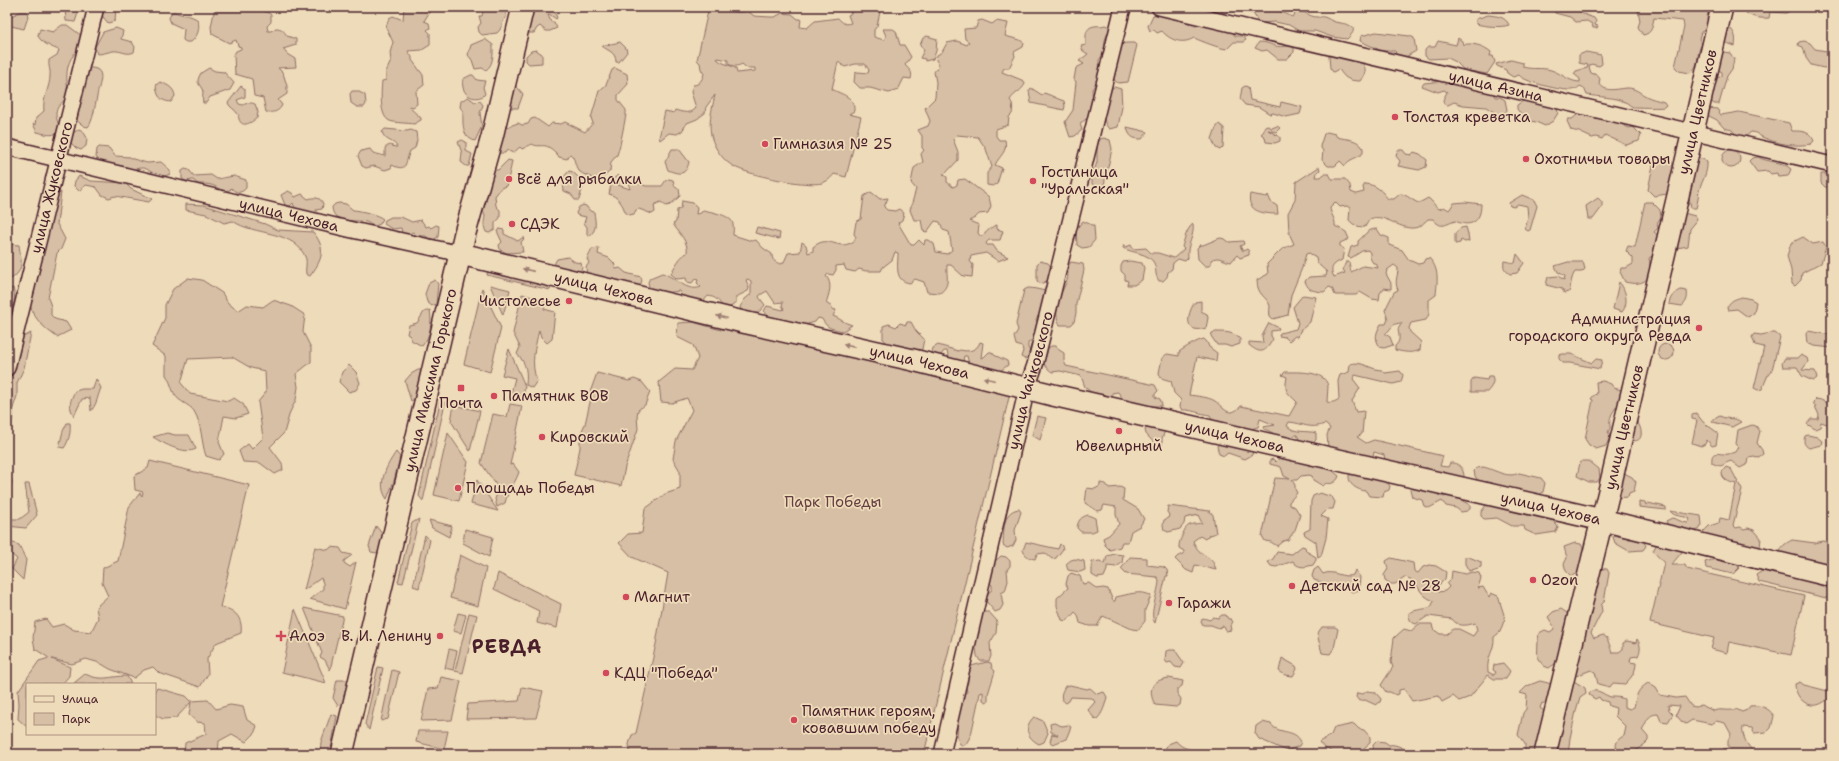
<svg xmlns="http://www.w3.org/2000/svg" width="1839" height="761" font-family="'Shantell Sans',sans-serif">
  <style>
    .green { fill: #d6bfa4; stroke: #906f68; fill-rule: evenodd }
    .lines { fill: none; stroke-linecap: round; stroke-linejoin: round }
    .street-casing { stroke: #4a1f2b; stroke-width: 18 }
    .secondary-casing { stroke: #4a1f2b; stroke-width: 24 }
    .street { stroke: #eedbb9; stroke-width: 15 }
    .secondary { stroke: #eedbb9; stroke-width: 21 }
    .oneway { fill: #9c7d72 }
    .poi-dot { fill: #d1495b; stroke: #eedbb9; stroke-width: 1.5 }
    .labels { text-anchor: middle; dominant-baseline: central; stroke-width: 3.5; stroke-linejoin: round; paint-order: stroke }
    .street-label { font-size: 15px; fill: #4a1f2b; stroke: #eedbb9 }
    .poi-label { font-size: 15px; fill: #4a1f2b; stroke: #eedbb9; text-anchor: start }
    .park-label { font-size: 15px; fill: #663f43; stroke: #eedbb9 }
    .district-label { font-size: 19px; font-weight: bold; letter-spacing: 1px; fill: #4a1f2b; stroke: #eedbb9 }
  </style>
  <rect width="100%" height="100%" fill="#eedbb9"/>
  <filter id="ink" filterUnits="userSpaceOnUse"><feTurbulence type="fractalNoise" baseFrequency=".025" numOctaves="2"/><feDisplacementMap in="SourceGraphic" scale="8" xChannelSelector="R" yChannelSelector="G"/><feConvolveMatrix kernelMatrix="1 2 1 2 8 2 1 2 1" color-interpolation-filters="sRGB"/></filter>
  <g filter="url(#ink)">
    <g class="green">
      <path d="M65,7H80L75,22L66,21Z"/>
      <path d="M99,7H116L115,21L108,23L100,13Z"/>
      <path d="M215,7H247V11L254,8L269,13L271,15V22L267,26L268,31H271L276,28C282,28 284,31 287,36L296,39V45L283,49L287,54L295,59L296,67L278,68L283,73L287,86V94L278,100L282,105C279,112 273,113 266,112L263,98L254,96L252,79L235,74L234,55L236,51L241,49V47L238,46L236,40L229,43L212,34L211,27Z"/>
      <path d="M404,7L432,8L424,21L429,23L430,28L427,30L430,33V45L422,50L408,51L412,57V60L423,75L424,85L416,91L417,104L413,107L409,106L410,108L421,118V120L414,124C408,123 394,123 390,121C379,117 381,91 382,81L386,80V72L391,61L390,53L393,42L386,27L389,18L393,16L403,20Z"/>
      <path d="M484,7H498L506,10V18C501,22 503,28 497,33L482,35L479,32L478,27L481,23L479,16H482Z"/>
      <path d="M528,7H553L557,18L556,19L549,14L548,15L551,22H554L557,28L550,31H546L540,26L537,28L534,33H527Z"/>
      <path d="M841,7H853V9L855,10L868,9L870,7H881L877,26L874,30V37L884,40L886,36L883,29H893L896,31L900,45H904L911,57L905,65C910,71 913,71 911,79L904,78L898,90L889,93L870,88H860L854,82L855,73L858,72L868,73L869,70L865,64H855L845,67L838,62L832,89C842,95 855,96 854,111L849,114L861,117L846,177L834,174C831,178 828,181 822,183C806,187 747,175 733,166C726,162 720,155 716,148C706,131 711,113 715,95L706,107L705,113L697,119L687,123L682,131L677,134L669,133L660,140L659,138L665,111L674,113L675,110C682,112 691,115 696,108L691,92L693,85C699,85 702,80 704,74L701,69L700,63L697,60L708,11C720,4 733,16 748,11L754,16L770,17H775L782,13L792,14L798,19H801L800,27L807,28L815,21L838,18C843,23 844,25 851,23L848,15L852,13ZM718,58L728,60V64C733,66 737,67 742,64L747,68H755V71L737,73L736,68L721,62L717,59Z"/>
      <path d="M1202,7H1239L1254,9L1255,7H1270L1293,17L1296,12C1305,10 1309,17 1317,17C1322,18 1319,16 1324,17C1328,18 1331,21 1335,22C1345,24 1363,25 1347,39L1332,37L1315,31H1299L1289,25L1275,22L1259,23L1253,13L1228,11L1225,13L1218,10L1206,12Z"/>
      <path d="M1560,7H1565L1567,11L1576,9L1583,14L1594,18L1596,21L1595,25L1598,26L1597,28H1593L1592,24L1587,21L1576,22L1570,17L1555,13L1554,9Z"/>
      <path d="M1639,7H1710L1707,16L1708,28L1701,32L1699,39L1702,44C1695,54 1701,66 1690,73L1679,71L1675,67L1684,26L1683,21L1654,18C1652,26 1653,33 1643,35L1638,27L1640,21L1638,10Z"/>
      <path d="M1743,7H1761L1763,10L1767,7H1797L1786,13L1770,12L1769,18C1760,19 1749,17 1743,10Z"/>
      <path d="M20,12H27L28,17L24,29L11,26L9,17Z"/>
      <path d="M172,12H175C183,16 190,14 198,20C200,29 198,36 191,42H186L183,40L184,29L171,23L169,18Z"/>
      <path d="M1160,14L1171,16L1195,26L1204,24L1230,28L1235,36H1243L1246,40L1243,42H1234L1227,49C1221,49 1201,41 1194,38C1182,45 1170,40 1162,31L1157,33L1154,30L1150,31L1148,26L1153,15Z"/>
      <path d="M1488,15C1496,16 1505,16 1509,25C1500,28 1485,26 1476,24V19Z"/>
      <path d="M982,20L992,24L996,21L1008,23L1005,36L1020,40L1024,43L1023,47L1014,52L1015,56L1009,68H1004L1002,72L1024,81L1025,84C1021,92 1014,93 1010,100C1013,104 1013,108 1012,114L1009,117L1008,125L996,129V136L999,140H1005C1008,152 999,156 995,165L1002,168L997,184L993,186L987,185V173L992,167L986,149L978,137L957,135L953,139L958,152V160L945,174H943L947,177V182L953,187L957,185L958,180L965,179L989,197L991,206L988,213L979,214L975,218L969,221L979,225L978,233L981,237C985,234 991,226 997,225V229L1003,231L1000,240H989L986,243L987,245H993L997,251L1008,257L998,261L986,253L971,256L970,261L973,265L972,277L963,276L951,265H947C946,277 951,285 940,293L927,292L924,282L915,279L910,283C894,281 898,266 898,253L895,252L892,260L883,267L881,271H866L859,269L855,272L846,270L844,265L836,266V270L833,275L828,274L826,276C833,284 829,294 826,303L832,307V309L836,310L833,316C839,318 844,323 852,325L843,331C833,329 827,329 822,319L818,318L815,322L801,326L768,316L764,311L767,306L783,310L784,309L782,305L783,302L775,303L767,291L760,295L759,297L765,305C756,316 756,315 742,312L740,307L745,299L751,294V281L748,279L746,280L749,288L748,291L736,297V303L726,310L723,309C720,301 716,297 708,296L698,307L683,298L679,291L665,293L650,292L648,282L650,278L662,273C674,276 687,293 701,287L697,283L698,280L695,279L692,283L687,282L686,278L677,279L671,274C674,267 681,255 687,253C689,242 678,232 673,224L676,222L677,210L681,208L682,201L693,203L697,207L696,214L701,213L703,210C711,212 733,215 733,225C734,228 733,231 733,235L752,241L756,240L763,248L772,254C772,260 774,262 781,264L784,262L788,253L800,252L802,242L806,245L808,253L813,251V247C825,237 831,244 843,245C846,245 850,243 853,243L856,237L854,234L856,222L861,219L864,196L871,192L880,199L888,198L884,207L887,210L895,211L899,209L904,213L902,220L898,223L911,245H914L919,240L924,245L925,240H929L934,244L936,252L947,254L952,250L949,232L943,230L940,222L935,221L927,232L923,231L921,220H914L910,210L916,189L911,183L914,168L923,162L921,154L924,150L922,148V136L918,130L928,126L930,121L925,108L935,98L936,82L934,72L939,65L936,60L937,55L942,52L947,43L957,41L967,45L969,42L965,39L964,29L976,28L978,21Z"/>
      <path d="M62,25H67L82,36L81,47C69,58 66,66 67,83C67,86 69,90 69,92C68,101 57,103 56,113C56,120 60,125 59,132C51,137 46,134 37,132L33,124L35,125L36,118L44,111C42,98 50,88 50,76C51,70 48,67 49,60L57,55L59,50C53,48 39,42 38,35C38,33 40,31 40,29L53,32Z"/>
      <path d="M1105,25L1110,27L1105,40V52L1099,60C1100,71 1100,80 1092,89C1093,103 1095,116 1080,123L1082,130L1075,136L1070,137L1065,122L1073,110L1076,82L1074,79L1076,68L1084,64L1079,61L1088,54L1083,51L1081,46L1086,45C1086,38 1084,27 1095,26C1099,25 1100,27 1105,25Z"/>
      <path d="M116,28L123,31L121,39L132,42L135,47L134,52C128,55 124,52 117,51C112,50 105,54 97,54L95,47L103,32Z"/>
      <path d="M1725,28L1731,29C1736,35 1736,39 1735,46L1721,41Z"/>
      <path d="M1376,32L1410,36L1414,38L1416,51L1402,59L1397,57L1395,51H1382L1360,41L1361,36Z"/>
      <path d="M927,36L937,39L936,51L933,59L925,61V59L920,58L924,50L920,45L923,38Z"/>
      <path d="M1458,38L1462,41L1463,45C1472,42 1484,46 1491,52L1490,56H1493L1495,62L1487,74L1464,70L1456,62L1448,58L1429,59L1425,56V50L1428,47H1435L1438,41L1456,45Z"/>
      <path d="M485,39L493,45C493,54 494,64 486,70L482,68L475,69L472,60L468,55L471,45Z"/>
      <path d="M1804,41L1810,43L1815,49L1832,52V65L1824,68L1811,65L1806,58L1803,47L1798,45L1799,42Z"/>
      <path d="M620,42L626,48L627,52L619,62H616C616,52 608,51 602,46Z"/>
      <path d="M1259,42C1273,42 1273,50 1291,45L1294,47V52L1287,59H1278L1267,50L1262,51L1255,48Z"/>
      <path d="M1126,43H1135L1137,45L1128,82L1118,83L1114,80L1113,67L1117,45Z"/>
      <path d="M536,50L542,54V63L529,64L526,61V56L531,51Z"/>
      <path d="M1335,52C1348,56 1377,61 1360,81C1349,81 1344,78 1339,69L1333,72L1330,68L1329,56Z"/>
      <path d="M1586,52L1601,55L1602,64L1599,66L1591,64L1589,67L1591,73L1597,75L1600,79L1599,83C1606,94 1617,88 1628,88C1635,88 1640,93 1646,96C1651,99 1658,100 1664,102L1666,105L1664,107C1661,108 1634,107 1633,107C1630,106 1628,103 1625,102C1614,97 1599,97 1587,95L1584,88L1580,86C1578,88 1575,90 1572,90C1562,91 1524,82 1519,75L1513,77L1507,73L1506,70L1497,66L1496,64L1511,60L1523,63V67C1533,70 1541,67 1551,70C1561,73 1569,82 1580,82V79L1574,74L1576,71L1587,68L1588,65L1579,63V55Z"/>
      <path d="M1724,52L1730,53L1734,59L1732,69L1727,76L1719,104H1714L1707,97L1713,76L1717,78L1722,76V72L1718,70L1716,53Z"/>
      <path d="M86,68C110,66 98,85 97,97C95,105 93,122 88,127L84,126L77,121V113Z"/>
      <path d="M209,68L215,71L224,72L234,83L230,90L210,97L206,103H203C202,99 203,96 203,92C201,83 194,85 201,73Z"/>
      <path d="M615,68L627,74L628,84L618,95V100L626,110V115L620,145L617,155L611,162L610,171L605,176L594,179C589,176 583,175 579,171C574,166 576,158 570,154L567,159L559,157C557,153 550,147 546,146C541,145 537,147 532,144L522,149L520,147L513,153L507,150L505,153H499L493,150L501,129L518,123L522,125L528,124L531,119L535,118L548,127L552,123L561,124L565,122L585,132L593,123L591,118L599,91L606,85L612,70Z"/>
      <path d="M471,75H473L477,80L485,81L483,87L485,94L483,96C471,102 460,92 463,79Z"/>
      <path d="M1444,81H1451L1462,87L1469,86L1493,93L1495,97H1500L1505,100L1507,110L1505,113L1497,114L1486,107L1463,105L1454,102L1448,105L1444,104L1443,100L1447,92L1444,90L1438,92L1422,86L1424,83Z"/>
      <path d="M160,82C168,85 174,88 175,96L171,102C160,101 157,96 156,85Z"/>
      <path d="M241,86L245,89V97L237,100L239,104L243,105C247,103 250,102 255,104L258,112L257,118C252,122 242,129 239,119C237,113 241,118 237,113C235,109 230,108 228,103Z"/>
      <path d="M513,86L517,87L523,94L518,108H508Z"/>
      <path d="M1245,86L1248,87L1250,100L1280,107L1281,102L1302,107L1300,114L1286,117L1273,113L1270,114L1259,107L1245,105L1240,99L1242,88Z"/>
      <path d="M1114,87L1121,89L1122,107L1118,127L1109,129C1099,118 1106,104 1108,91Z"/>
      <path d="M1031,88L1042,95L1044,93C1051,95 1057,99 1064,101L1065,106L1064,110L1031,103L1029,91Z"/>
      <path d="M352,91H357L365,95L366,104L364,107H357L351,103L350,94Z"/>
      <path d="M468,97L475,102L480,101L483,105L480,113L482,126L475,141C461,137 463,122 463,111L460,107L461,101Z"/>
      <path d="M1523,101C1536,101 1546,104 1557,108L1558,113L1553,121L1545,126L1536,122L1525,120L1517,109V105Z"/>
      <path d="M1709,108L1717,109L1721,115L1739,112L1789,123L1792,131C1802,131 1810,131 1814,141L1811,144C1795,147 1777,144 1762,137C1758,135 1756,132 1751,132L1743,139L1738,137L1732,130L1724,128L1717,120L1707,115L1706,112Z"/>
      <path d="M1581,112L1611,119L1629,128L1633,127L1641,135L1639,141L1626,145L1605,135L1602,139L1596,137L1592,138L1579,132L1571,130L1567,121L1568,119H1572Z"/>
      <path d="M1219,124L1224,128L1223,147L1220,150L1216,148L1212,139L1216,128Z"/>
      <path d="M1268,126L1272,128L1277,126L1280,128L1276,132L1268,130L1280,137V141L1275,143L1266,142L1265,137L1261,134L1264,131V127Z"/>
      <path d="M1127,127L1148,132L1142,139C1133,139 1129,137 1127,127Z"/>
      <path d="M79,129L83,131L87,138L86,146L81,150L76,148L71,143L73,133Z"/>
      <path d="M385,129L407,131L411,130L416,132L417,140L415,148L410,151C405,162 408,173 392,165L391,168L385,170L374,166L366,168L362,166L358,156L361,151L370,149L373,153L385,156V148C392,142 392,148 397,147C394,140 385,142 382,132Z"/>
      <path d="M1327,132L1335,134L1337,137C1347,140 1357,138 1363,148V153C1357,159 1349,158 1345,166L1340,161L1335,166H1328L1322,160L1323,151L1320,146L1324,134Z"/>
      <path d="M1104,138L1110,140L1112,149L1104,185L1096,187L1092,184V178L1097,162V145L1100,139Z"/>
      <path d="M462,140L466,142V151L472,154L469,166H466L461,162L462,153L458,142Z"/>
      <path d="M99,147L109,148L115,156L130,157L133,159L147,163L161,162L170,170V174C152,182 155,170 143,168C138,167 133,171 127,170L126,167C115,164 102,166 96,157L97,149Z"/>
      <path d="M672,149H679L689,162C686,175 680,175 668,170L665,162Z"/>
      <circle cx="1731" cy="159" r="9"/>
      <path d="M1398,150H1403L1406,154L1411,155L1414,152L1420,154L1427,160L1426,167L1419,170L1398,166L1400,161L1396,156Z"/>
      <path d="M1758,157C1768,163 1781,160 1791,169L1788,176L1778,177L1777,173L1771,174L1768,171L1757,172L1749,161L1752,158Z"/>
      <path d="M1658,158L1670,160L1673,164V187L1667,194L1654,196L1648,190L1654,160Z"/>
      <path d="M1696,158L1703,159L1707,162C1708,174 1701,182 1699,191C1698,196 1698,202 1696,208H1691L1688,192Z"/>
      <path d="M508,160L512,161C511,168 508,180 506,186L501,188L495,196L496,206L500,210V218L495,223V230L489,233L486,232C483,225 484,223 485,216L481,206L492,170H498Z"/>
      <path d="M1319,167L1320,170L1317,172L1316,177H1321L1324,174H1329L1332,179H1345L1350,185L1351,192L1356,194L1364,192L1363,187L1365,184C1377,185 1381,190 1388,199H1394L1400,194C1407,194 1412,201 1419,203L1428,198C1433,201 1434,206 1439,209L1444,207L1449,210L1454,203L1465,202L1481,204C1481,222 1471,228 1455,221C1444,225 1441,229 1433,219H1428C1425,221 1422,226 1418,227C1402,233 1385,212 1370,219C1369,220 1366,225 1365,227C1358,227 1353,225 1349,220L1350,208L1347,206L1340,207L1335,202L1330,207C1330,214 1336,219 1335,226L1346,232L1349,239L1340,243V246L1344,249L1342,260C1333,264 1329,268 1334,277L1345,273L1343,269L1346,262H1349L1351,272L1363,266L1378,268L1376,263H1373L1370,258V253L1368,250L1362,251L1351,258L1348,257L1351,247L1358,245V241C1365,236 1366,229 1377,229L1381,235L1389,238V245L1402,250L1409,260L1418,264L1423,263L1425,259L1429,258C1440,269 1437,282 1436,295L1429,300V314L1426,320L1411,323L1409,328L1410,332L1421,342L1420,350C1412,354 1403,352 1395,350V346C1401,341 1399,336 1398,329L1402,323C1391,323 1392,329 1385,334L1390,337L1393,345L1384,348L1380,347C1374,338 1376,333 1381,324H1386L1388,319L1385,310L1394,292L1398,290C1394,281 1398,277 1398,268L1394,265L1387,270L1386,274L1391,283V289L1384,288L1380,293L1379,300L1372,299L1360,292L1356,295H1335L1332,288L1329,287L1324,292C1314,291 1308,291 1305,281L1309,277L1326,276L1327,272L1317,263L1316,257L1309,253L1306,254L1302,268L1291,295L1288,315L1273,319L1270,316C1269,312 1270,308 1270,306C1267,296 1257,296 1257,280L1268,274L1267,264L1282,249L1294,244L1289,233L1288,213L1295,200L1296,182Z"/>
      <path d="M185,169L189,170L194,176L211,175L217,179L234,176L246,180V188C241,194 236,193 231,188L230,190L222,191C213,184 209,184 198,184L193,180L186,181L182,179V171Z"/>
      <path d="M569,171L573,172L584,183L579,200H575L571,194L564,191C563,183 562,177 569,171Z"/>
      <path d="M1821,174H1832V188L1825,187L1821,183Z"/>
      <path d="M618,175L622,179L618,185L630,189L629,183L635,182L646,186H662L666,180L669,179L673,180L675,187L679,189L680,196L670,205L666,206L661,202L654,205L655,212L652,214L639,209L636,210L634,214L629,215L625,212C623,204 617,196 609,194L612,180Z"/>
      <path d="M79,176L91,181L125,183L131,189L152,199L149,202L115,196L109,198L102,195L96,187L86,185L79,191L74,186L75,181Z"/>
      <path d="M288,191L292,193L295,197L302,194L308,199C314,197 321,197 323,204L322,209L316,210V213L312,215L296,211L293,203L290,206L285,205L281,195Z"/>
      <path d="M61,192L57,224L65,239L61,249L57,253L48,298L51,306V315L55,319L66,322L71,330L57,337C45,329 34,319 30,305L57,196Z"/>
      <path d="M1250,194L1267,197L1268,195L1271,202L1277,206L1278,214C1264,214 1246,212 1250,194Z"/>
      <path d="M1522,195L1534,200L1537,206L1530,230L1528,231L1525,229L1528,218L1527,206L1518,204L1514,207L1510,206L1509,203Z"/>
      <path d="M1598,198L1602,202V207L1593,219H1588L1586,206Z"/>
      <path d="M1645,202H1652L1660,210L1661,217L1657,223L1658,228L1654,232L1659,236L1654,255L1649,258C1653,278 1646,287 1625,282L1620,272L1621,268H1626L1633,264V258L1626,251L1628,246L1635,247Z"/>
      <path d="M339,203L346,204L353,210C359,210 379,215 383,219L380,224L375,226C371,225 369,223 366,222C354,219 333,225 332,207L335,204Z"/>
      <path d="M186,204L204,205L265,224L278,230L313,232C327,249 322,260 310,276L306,274C305,269 307,263 306,259C296,229 253,236 233,221L224,223L206,214L186,210Z"/>
      <path d="M583,205L586,206L590,211L594,212C595,221 598,230 589,236L587,235V227L584,223L586,217L577,215L576,213L579,207Z"/>
      <path d="M1680,212L1695,216L1697,220L1690,229L1688,246L1677,248L1667,243Z"/>
      <path d="M391,217H401L412,222L421,220L426,227L429,226L431,228L436,225L439,226L438,237L431,241L426,236H417L413,232L409,234L402,233L401,228L392,229L384,224L385,220Z"/>
      <path d="M1083,221L1094,226L1095,240L1089,247L1082,248L1077,245L1076,229Z"/>
      <path d="M1193,224C1195,236 1186,245 1188,258L1185,261L1178,259L1173,263L1172,269L1168,272L1167,277L1163,281H1159C1154,273 1157,270 1154,263C1149,253 1132,253 1123,248L1124,244L1126,247L1131,245L1133,249L1146,248L1151,253H1158L1174,258L1184,249L1182,247C1184,240 1187,228 1193,224Z"/>
      <path d="M757,227L780,233L779,239L755,233Z"/>
      <path d="M1466,227L1468,234L1469,241L1465,242L1461,240L1460,243L1455,244V233L1461,228Z"/>
      <path d="M499,229L504,230V234L518,241L522,238H525L521,242L523,252L507,253L500,250L499,245L502,242L497,231Z"/>
      <path d="M1803,237L1813,244L1823,242L1826,247L1821,263L1802,273L1801,280L1795,286L1792,284L1791,270L1787,256L1791,243Z"/>
      <path d="M1220,238L1225,239L1229,242L1243,241L1244,244L1240,246L1243,251L1247,249L1249,251V255L1240,258L1237,255L1231,262C1223,261 1219,255 1211,260V264L1209,266H1205L1198,259L1197,248L1200,245H1203Z"/>
      <path d="M8,244L19,245C21,260 25,270 11,279L7,275Z"/>
      <path d="M599,248L598,254L609,258L614,263L616,269L620,268L626,273L641,277L642,280L640,287L587,276L586,267L589,263L587,259L592,249Z"/>
      <path d="M1517,254L1524,263L1517,273L1510,274C1504,270 1503,267 1504,261L1515,263Z"/>
      <path d="M568,257L575,262L581,263L582,268L578,275L553,266L557,259Z"/>
      <path d="M1040,261L1048,263L1051,267L1048,280L1041,284L1037,281V264Z"/>
      <path d="M1130,261L1142,263L1144,268L1142,280L1134,285H1127L1128,281L1125,280V275L1121,271V266L1123,262Z"/>
      <path d="M1071,262L1083,264L1084,270L1076,304V313L1074,322L1071,325H1060C1052,311 1060,295 1066,283C1070,276 1065,268 1071,262Z"/>
      <path d="M1568,262H1583L1585,269L1582,272H1575C1571,277 1571,286 1569,292L1564,293L1562,289L1546,285L1548,277L1558,276L1564,280L1565,276L1558,272L1555,266Z"/>
      <path d="M488,269L552,284L550,290L487,275Z"/>
      <path d="M188,278L202,280L222,293L228,303L238,311L247,305L263,307L273,300L291,306L305,315L303,332L311,348V362L296,374L298,387L296,400L290,412L284,433L270,447L282,463L283,470L275,474L260,463L243,462L239,451L248,444L252,449L263,438L258,402L266,392L265,371L251,368L232,357L188,359L181,383L190,394L228,401L234,398L243,404L248,414L236,418L224,416L219,442L224,454L219,460L206,456C201,442 202,424 194,411C189,404 179,402 175,395C171,388 171,382 166,375V356L152,346L165,318V305L173,289Z"/>
      <path d="M435,280L438,284L436,304L432,306L427,302L425,294L429,283Z"/>
      <path d="M1619,282C1626,289 1629,304 1622,312L1613,309Z"/>
      <path d="M490,285L510,290L503,315Z"/>
      <path d="M13,288C16,298 15,306 7,313V290Z"/>
      <path d="M482,288L501,328L490,372L464,364Z"/>
      <path d="M1028,288C1034,288 1040,290 1046,291L1042,315L1038,316L1036,320L1038,323L1036,337L1028,343V348L1031,352L1030,357L1025,359L1021,357L1023,351L1022,347L1016,345L1014,337L1018,330L1016,324L1024,290Z"/>
      <path d="M1681,290L1687,291C1688,297 1687,302 1682,306L1669,304C1670,296 1675,293 1681,290Z"/>
      <path d="M522,294L546,301L544,309L555,312L552,339L547,343L541,337L539,330C535,348 530,363 537,381L532,388L526,385C527,372 527,364 517,354L520,347L513,333Z"/>
      <path d="M1303,295L1316,297L1310,322L1300,331L1298,337L1295,336L1289,341L1285,337L1279,336L1280,333L1296,329L1298,323L1293,307Z"/>
      <path d="M1742,297L1751,299L1756,302L1754,313L1748,317L1737,309L1728,310L1727,307C1731,300 1735,299 1742,297Z"/>
      <path d="M1201,301V311L1207,314L1208,318L1206,328C1184,335 1186,315 1195,302Z"/>
      <path d="M430,310C432,323 431,336 422,346L411,340L410,336L407,334L409,325L417,323L424,312Z"/>
      <path d="M693,322L721,330L722,326L1010,393L924,754H630L629,744L632,735L636,733L656,644L668,573L632,557L619,543L628,534L642,533L645,509L665,494L680,489V471L673,459L676,441L692,410L687,398L672,403L661,402L659,382L675,369L692,370L698,358L693,345L677,337L678,323Z"/>
      <path d="M907,322H911L916,331L924,339L921,354L891,346L883,339V326L889,324L896,327L900,323L906,325Z"/>
      <path d="M1269,323L1279,328L1278,330L1271,331V336L1273,339C1266,351 1262,356 1249,345V342L1263,343L1262,336Z"/>
      <path d="M1808,331L1832,335V348L1814,346L1807,343L1806,334Z"/>
      <path d="M1216,332C1226,332 1233,332 1240,339V344L1231,347L1225,345H1217L1211,336L1212,333Z"/>
      <path d="M31,333L24,368L17,383V396L13,408V417L7,436V401L10,400C7,383 10,369 19,355L16,349L23,337Z"/>
      <path d="M1771,333H1775L1780,337L1772,370L1768,375L1762,389L1758,390L1754,388L1764,347L1755,345L1752,337L1754,334L1761,335Z"/>
      <path d="M1204,339L1207,342L1209,347L1217,353L1216,361L1197,357L1189,395C1196,396 1209,397 1215,401C1224,408 1229,419 1241,406L1289,416L1297,402C1287,392 1284,392 1287,377L1282,375L1285,372C1297,372 1325,370 1328,386C1328,391 1327,397 1327,402C1331,403 1335,402 1339,399L1338,381L1340,375L1349,372L1350,364C1361,360 1371,370 1382,370L1385,373L1400,371L1403,375L1401,382L1393,384L1355,375L1353,379L1360,388L1352,401L1356,412L1364,411L1362,434L1357,437L1366,443L1374,440L1443,456L1440,466L1448,467L1450,463C1459,462 1464,469 1464,477L1461,479L1450,477L1445,472L1428,475V468H1424L1420,471L1385,460L1384,455L1374,452L1373,456L1375,460L1328,447L1327,435L1330,428L1325,424C1309,430 1303,423 1289,422L1287,426C1296,434 1306,430 1316,433V440L1312,444L1300,441L1297,435C1294,435 1293,437 1290,438C1282,441 1272,431 1264,429L1263,427L1275,425L1260,419L1258,427C1245,432 1228,427 1215,425L1210,415C1201,414 1189,409 1182,410L1180,407L1181,400L1174,393L1171,381L1161,378L1159,373L1162,358L1167,354L1179,356V352C1184,348 1198,340 1204,339Z"/>
      <path d="M980,342L983,343L981,358L984,357L989,352H992L994,355L1007,361L1008,365L1000,371L969,364L967,356H964L963,361L960,363L949,359L947,351H944L941,355L935,356L932,352L933,348L938,345L958,351L960,350C968,352 977,351 980,342Z"/>
      <circle cx="1666" cy="352" r="8"/>
      <path d="M1051,346H1056L1059,350L1064,353V361L1066,366L1155,385L1158,391L1155,394V397L1160,399L1162,404L1161,406H1147L1125,402L1118,392L1112,393V398L1096,397L1085,387L1081,376L1060,371L1052,372C1048,369 1043,365 1043,359L1046,357L1048,348Z"/>
      <path d="M509,349L525,386L523,397L511,393L515,378L502,375Z"/>
      <path d="M1563,354H1571L1592,363L1596,359L1602,360L1600,369L1570,363H1563L1559,359V355Z"/>
      <path d="M1801,355L1807,358L1808,362L1802,370L1815,371L1817,378L1813,381L1802,376L1797,367H1783L1782,363L1785,358H1798Z"/>
      <path d="M349,365L356,372L360,383L356,390L349,392L339,382L342,372Z"/>
      <path d="M418,370H421V386L416,389L415,399L411,401L405,381L411,374Z"/>
      <path d="M597,373L629,381L634,379L642,382L650,392L645,405L638,410L637,416L638,429L625,467L621,486L574,475L580,448V435L585,424L591,398L589,395Z"/>
      <path d="M1488,376H1492C1495,382 1491,388 1487,392H1471V382L1474,378L1487,380Z"/>
      <path d="M96,379L101,388C97,397 98,402 91,411L90,398L82,399L74,416C68,406 70,401 75,391L82,389H93Z"/>
      <path d="M1603,381L1611,384L1614,388L1625,391V398C1619,403 1611,412 1610,420C1609,426 1612,426 1608,432L1610,437L1606,446L1596,449L1589,445L1585,439L1593,400L1591,399L1594,395L1597,394L1596,382Z"/>
      <path d="M1816,399C1823,399 1825,404 1832,404V423L1827,424L1821,422L1820,427L1815,429L1807,424L1811,419H1818L1819,415L1813,402Z"/>
      <path d="M440,402L445,403L423,501L419,496Z"/>
      <path d="M510,404L522,406L510,465L513,464L519,472C515,484 508,490 505,503L497,507L495,499L499,489L481,463L493,414L507,417Z"/>
      <path d="M454,405L480,411L470,451L451,421Z"/>
      <path d="M1696,413L1703,422L1718,433L1716,445L1712,446L1707,440L1705,444L1701,446L1692,443L1697,420L1692,419V414Z"/>
      <path d="M1037,416L1046,418L1040,440L1032,435Z"/>
      <path d="M1720,416C1727,420 1735,417 1741,422L1732,427L1713,422L1712,420Z"/>
      <path d="M1636,420C1644,430 1644,446 1628,439Z"/>
      <path d="M67,423H70C71,432 69,441 64,448L59,447L63,431Z"/>
      <path d="M1149,425L1166,429L1162,438V445H1156L1146,434L1145,430Z"/>
      <path d="M1752,425L1756,426L1760,431L1757,443L1762,450L1763,454L1757,458L1754,457L1749,458L1748,464L1740,468L1731,461C1721,464 1724,469 1712,463C1711,452 1715,453 1723,454C1727,455 1732,453 1736,452L1739,447L1736,444L1738,430Z"/>
      <path d="M167,433L175,435H189L196,449C185,455 164,444 153,437Z"/>
      <path d="M448,433L468,462L459,501L434,495Z"/>
      <path d="M1808,435L1817,437L1822,441L1821,445L1809,448C1804,445 1803,442 1805,436Z"/>
      <path d="M1222,442L1253,451L1252,455L1245,459L1228,453L1224,456L1219,454L1217,446Z"/>
      <path d="M396,452L400,457L394,481L387,499C376,484 387,465 396,452Z"/>
      <path d="M1282,455L1306,462L1309,466L1316,464L1325,468L1327,466L1339,476C1337,482 1331,485 1326,483L1323,486L1313,480L1312,476L1309,475L1301,476L1297,480H1292L1295,485V489L1297,493L1289,502V505L1295,507L1300,515L1295,530L1288,540L1283,541L1277,546L1271,542L1265,541L1262,536L1275,478L1290,479L1284,476L1281,467L1270,464V460L1273,459L1276,462Z"/>
      <path d="M150,461L249,485L220,607C235,609 243,618 241,633L216,643L207,659L208,674L200,687L159,673L153,667L144,670L134,678L110,669L100,663L86,659L72,664L52,659L70,667L69,676L62,684H27V727L18,719L19,704L18,691L39,661L49,658L35,649L33,638L35,622L46,619L52,627L64,624L74,630L91,632L98,618L96,607L108,596L102,583L103,568L118,561L129,507L140,493L142,496L143,492L135,490L134,476L148,468Z"/>
      <path d="M1583,461H1589L1599,469L1600,478L1597,482H1589L1577,476L1580,463Z"/>
      <path d="M1483,467C1494,469 1507,479 1519,473L1541,478L1545,483L1543,492L1537,497L1478,481L1475,476L1474,471L1477,468Z"/>
      <path d="M1726,467L1731,469L1742,490L1733,525L1736,528L1740,527L1744,529L1748,528L1754,530L1761,538L1760,547L1754,551L1703,539L1702,533L1709,526L1719,523L1720,518L1729,520L1736,484C1729,482 1722,480 1722,472Z"/>
      <path d="M1353,472H1358L1366,478L1382,476L1390,486L1389,490L1384,492L1383,497L1369,496L1366,491C1357,490 1348,485 1349,475Z"/>
      <path d="M1622,472L1632,477L1636,482L1634,491L1629,493L1628,497L1616,498Z"/>
      <path d="M8,479L12,481L7,512L10,519H20L29,512L25,484H29L37,515L26,528L7,526Z"/>
      <path d="M477,480L498,511L471,504Z"/>
      <path d="M1100,483L1106,484L1109,488L1120,487L1124,489L1123,500L1138,509L1144,519L1140,526L1131,531L1128,542H1122L1120,547L1110,550L1105,545L1103,538L1109,535L1119,524L1116,515V507L1104,505L1102,510L1097,511L1085,503L1087,488L1095,489L1100,486Z"/>
      <path d="M1413,486L1440,489L1438,495L1444,497L1454,493L1459,495L1461,500L1470,505V509L1467,511L1461,512L1456,508L1446,506L1442,501L1429,508L1424,506L1422,500L1412,497L1410,489Z"/>
      <path d="M1320,493L1332,497L1335,502L1333,509H1328L1321,516L1328,519L1326,538L1321,556L1318,558L1316,542L1305,535L1304,532L1310,529L1311,501L1313,496Z"/>
      <path d="M1639,501L1645,502L1646,505L1648,503L1666,507V510L1639,507Z"/>
      <path d="M1487,504L1550,516L1558,527L1556,532L1536,535L1525,530L1524,526H1512L1497,518L1484,519L1481,516V512Z"/>
      <path d="M1168,506L1210,511L1213,515L1216,533L1209,535L1205,539L1200,536L1193,541C1200,559 1212,553 1216,570L1195,565L1193,573L1186,570L1175,559L1178,556L1184,554V551L1179,548C1179,542 1180,541 1182,536C1187,523 1189,525 1202,523L1198,515L1185,518L1184,524L1180,529L1168,532L1164,530L1163,525L1164,520L1168,518L1169,515L1167,512Z"/>
      <path d="M1019,509L1021,512L1015,530L1016,540L1013,546L1007,548L1003,545C1004,531 1002,511 1019,509Z"/>
      <path d="M1670,511L1701,516L1702,525L1699,530L1691,531L1668,525L1666,521L1672,518C1678,519 1682,523 1688,523L1690,519C1684,515 1675,518 1670,511Z"/>
      <path d="M1088,515L1095,518L1097,530L1092,532H1081L1077,528C1078,520 1081,517 1088,515Z"/>
      <path d="M419,519L403,583L398,582L412,523Z"/>
      <path d="M429,520L452,526L449,537L432,528Z"/>
      <path d="M376,526L383,535L382,548L377,553L371,552L369,546Z"/>
      <path d="M465,529L493,537L489,557L463,543Z"/>
      <path d="M1616,533L1624,534L1628,539L1637,538L1644,542L1646,546L1643,550L1629,551L1615,543L1613,537Z"/>
      <path d="M425,535L430,540L419,588L413,586Z"/>
      <path d="M1792,540L1815,543L1822,541L1832,543V576L1780,555C1780,546 1785,544 1792,540Z"/>
      <path d="M7,541L19,545L26,560L23,580L12,569L17,559L11,554L7,553Z"/>
      <path d="M1026,542L1058,549L1060,544L1062,546L1063,549L1056,558L1052,559L1045,553L1037,554L1035,559C1029,558 1025,556 1023,550Z"/>
      <path d="M1575,543L1581,544C1587,553 1581,564 1578,573L1571,576L1566,571L1564,564L1567,558L1564,547Z"/>
      <path d="M1657,543L1679,545L1682,552L1671,565H1685L1687,569L1804,596L1791,655L1729,642L1727,653L1711,649L1714,638L1650,623L1664,563L1653,551Z"/>
      <path d="M1302,546L1305,547L1306,551L1316,557V560L1313,565C1305,567 1298,569 1293,561L1276,567L1271,566L1268,562L1273,559L1277,552L1292,554Z"/>
      <path d="M315,547L328,550L331,547L340,548L343,553L352,555L344,561V563L350,567L356,562L345,609L310,599L323,589V583L321,578L304,590Z"/>
      <path d="M1115,554L1123,555L1122,563L1116,567L1107,566V570L1104,577L1097,578L1092,575V562L1100,561L1105,564L1107,556Z"/>
      <path d="M460,555L486,568L478,606L450,598Z"/>
      <path d="M1001,556L1006,557L1010,561V566L1007,570L1008,581L1005,591L1001,593L1003,605L1000,610L995,612L985,600V595L992,590V585L989,582L990,569L995,565L994,562Z"/>
      <path d="M1130,557L1147,558V565L1164,567L1167,570L1168,576H1166L1155,623C1148,614 1159,592 1159,580L1157,577L1126,574L1121,569Z"/>
      <path d="M1465,557H1469L1481,562V567L1469,571L1465,564Z"/>
      <path d="M1391,558L1413,563L1414,571L1418,573L1423,567L1429,565L1436,566L1446,572L1445,579L1439,585L1433,583L1430,589L1438,592L1445,591L1449,587L1447,584L1451,580L1452,571L1465,574L1472,572L1479,573L1481,578L1478,588L1483,587L1489,597L1491,593L1498,596L1505,618L1500,632L1494,637C1495,650 1486,657 1488,672L1494,675L1496,672L1493,670L1494,665L1503,663L1510,671L1506,679H1494L1488,675L1470,697L1459,701L1453,696L1442,702L1438,696L1412,701L1404,689L1399,690V694L1396,695L1390,692H1386L1381,685L1393,667L1391,662L1394,638L1404,629L1411,631L1419,624H1432L1433,629L1440,634H1447L1453,629H1459L1473,636L1477,630L1475,623C1466,626 1458,627 1452,619L1428,616L1416,624C1410,622 1409,619 1409,613C1416,609 1424,610 1431,607L1434,601C1417,595 1420,582 1406,577L1395,584H1391L1385,580L1384,575L1388,569L1386,561Z"/>
      <path d="M1720,558L1736,561L1739,568L1733,574L1706,568L1705,562Z"/>
      <path d="M1075,559L1084,561L1085,570L1080,572L1068,570L1066,564L1071,560Z"/>
      <path d="M1318,567L1323,574C1333,569 1342,579 1353,575L1355,570L1360,577L1359,590L1352,592L1345,587L1334,586L1314,580L1312,576L1314,570Z"/>
      <path d="M1597,568L1607,569L1609,573L1604,602L1601,605L1602,611L1591,633L1594,638L1603,635L1607,638L1612,652H1619L1623,649V643L1627,641L1636,643L1637,639C1641,645 1641,649 1638,656L1631,657L1630,662L1636,663C1636,672 1631,678 1625,684L1613,683L1610,687L1598,684L1595,672L1591,670L1576,676L1568,671Z"/>
      <path d="M1764,570C1787,575 1810,580 1832,590V597L1826,598L1759,582L1756,575Z"/>
      <path d="M498,573L561,604L557,628L537,623L539,611L494,589Z"/>
      <path d="M1071,573L1080,576L1083,584L1089,583L1097,589L1103,588L1108,589L1113,601H1115L1116,597C1127,595 1142,589 1151,596L1145,610V621L1138,630L1132,629L1103,616L1097,626H1089L1080,623L1078,615L1075,612L1067,621L1062,620L1057,606V598L1068,588L1066,584L1068,576Z"/>
      <path d="M304,608L343,616L330,670L325,660L320,657L322,653Z"/>
      <path d="M295,609L326,683L282,672Z"/>
      <path d="M1561,609L1567,613L1568,621C1563,627 1562,630 1566,637L1556,663L1549,668L1544,666L1538,659C1537,654 1538,638 1539,633L1545,630L1550,632L1554,629L1553,625L1548,617L1553,612Z"/>
      <path d="M983,612H989L997,621L996,633L990,643L991,656L989,661H980L977,656L975,640L979,633L977,615Z"/>
      <path d="M458,613L466,615L461,633L453,631Z"/>
      <path d="M469,613L477,615L463,673L455,671Z"/>
      <path d="M1222,615H1226L1228,619H1231L1233,622L1230,626L1231,630L1226,631L1224,627L1222,626L1219,628L1211,625H1203L1201,621L1203,618L1210,620L1213,617L1218,618Z"/>
      <path d="M1322,627H1335L1338,629L1334,648L1330,654L1322,653L1317,634Z"/>
      <path d="M449,649L457,651L453,670L445,668Z"/>
      <path d="M1170,650H1175L1184,663L1181,668L1175,667L1171,662L1167,663L1165,660L1166,651Z"/>
      <path d="M1282,658L1296,666L1297,669L1293,676L1285,675L1279,671Z"/>
      <path d="M987,662L991,663L992,668L995,671L988,694V701L986,702L983,700V692L980,693L971,735L966,744L963,746L959,743L957,736L958,723L957,716L964,694L967,692L966,687L968,682L967,671L971,666Z"/>
      <path d="M378,667L383,668L369,730L365,724Z"/>
      <path d="M392,670L399,672L388,719L381,721Z"/>
      <path d="M85,674C102,682 109,676 127,676L131,684L74,683Z"/>
      <path d="M441,677L461,681L452,720L421,721L428,689L438,688Z"/>
      <path d="M1169,678L1183,681L1182,686L1177,689V693L1181,699L1180,705L1176,707L1155,705C1147,689 1152,680 1169,678Z"/>
      <path d="M337,680H348L346,699L338,706L333,698Z"/>
      <path d="M1540,681L1552,684L1549,704L1542,703L1540,708L1545,712L1535,754H1525V744L1518,735L1523,713L1526,709L1527,695L1520,693L1527,686Z"/>
      <path d="M1574,681L1585,688L1586,693L1580,697L1577,707L1570,738L1568,754H1549L1565,705L1568,703L1567,698L1568,684Z"/>
      <path d="M1800,682L1804,685L1828,691L1831,697C1827,700 1822,704 1817,705C1805,707 1795,696 1795,684Z"/>
      <path d="M1648,683L1656,688L1660,695L1676,698L1685,697L1691,706L1696,707L1701,705L1714,711C1721,708 1728,712 1736,709L1742,712L1747,710L1750,706C1760,705 1768,707 1774,716L1771,728L1767,732L1754,733L1752,728L1743,727C1741,735 1748,747 1754,752L1753,754H1722L1723,749L1728,748V740L1731,734L1725,723L1716,721L1712,724L1692,720L1686,724L1682,722L1676,715L1680,706L1668,705L1669,710L1673,714L1668,722L1661,721L1658,714C1647,714 1647,722 1642,730L1648,737V741C1643,747 1637,748 1632,754H1622L1616,747C1616,741 1619,738 1624,736L1626,727L1615,716L1616,708L1609,706L1608,702L1601,700L1599,697L1595,699L1589,695L1590,692C1599,688 1603,695 1611,697C1616,697 1620,697 1624,699V707L1630,709L1634,707C1637,694 1637,690 1648,683Z"/>
      <path d="M1070,685L1087,689L1090,688L1097,694L1104,692L1107,697C1105,705 1103,713 1097,719L1094,718L1088,710L1095,702L1092,698L1071,697L1069,701L1066,703C1058,698 1062,692 1065,686Z"/>
      <path d="M522,687L543,691L536,718L466,719L468,704L519,701Z"/>
      <path d="M157,688L186,696L191,701L208,700L216,709L230,705L243,707L247,720L257,726L254,734L246,742L232,734L219,741L218,754H184L185,743L206,734L205,723L197,722L189,715L191,702L176,718L163,719L155,715V690Z"/>
      <path d="M1367,691L1375,692L1381,699L1380,702L1376,705L1365,700L1359,701L1356,697L1357,693L1363,694Z"/>
      <path d="M331,714L337,716L330,754H320L321,742Z"/>
      <path d="M1034,717L1043,721L1048,733L1044,742L1039,744C1027,738 1023,727 1034,717Z"/>
      <path d="M1262,722L1271,724C1278,735 1295,728 1301,742L1299,746L1287,751L1259,739L1255,733L1256,726Z"/>
      <path d="M1054,723L1062,726L1068,725L1071,727L1066,739L1053,744L1050,742L1052,734L1058,735L1051,732L1050,724Z"/>
      <path d="M1354,724L1359,729L1364,730L1370,737V743L1365,747L1363,751L1365,754C1349,754 1330,757 1319,742L1331,735L1334,728Z"/>
      <path d="M418,731H448L444,749L416,742Z"/>
      <path d="M1176,741C1184,751 1191,747 1200,754H1162L1168,744Z"/>
      <path d="M1377,741L1385,742L1389,745C1396,743 1406,750 1412,754H1374L1373,745Z"/>
    </g>
    <g class="lines">
      <defs>
        <g id="street">
          <path id="s1" d="M1159,7L1832,165"/>
          <path id="s2" d="M7,147L348,229L461,254"/>
          <path id="s3" d="M7,368L96,7"/>
          <path id="s4" d="M942,754L1027,388L1035,365L1123,7"/>
        </g>
        <g id="secondary">
          <path id="s5" d="M461,254L743,322L913,360L1053,395L1602,520L1832,576"/>
          <path id="s6" d="M342,754L465,233L492,137L523,7"/>
          <path id="s7" d="M1545,754L1609,491L1722,7"/>
        </g>
      </defs>
      <use href="#street" class="street-casing"/>
      <use href="#secondary" class="secondary-casing"/>
      <use href="#street" class="street"/>
      <use href="#secondary" class="secondary"/>
    </g>
    <defs><path id="oneway-solid" d="M-6-.8H1V-3.2L6.5 0L1 3.2V.8H-6Z"/></defs>
    <g class="oneway">
      <use href="#oneway-solid" transform="translate(528 270) rotate(-167)"/>
      <use href="#oneway-solid" transform="translate(722 317) rotate(-166)"/>
      <use href="#oneway-solid" transform="translate(849 346) rotate(-167)"/>
      <use href="#oneway-solid" transform="translate(989 379) rotate(-166)"/>
    </g>
  </g>
  <g class="poi-dot">
    <circle cx="1395" cy="117" r="4"/>
    <circle cx="765" cy="144" r="4"/>
    <circle cx="1526" cy="159" r="4"/>
    <circle cx="509" cy="179" r="4"/>
    <circle cx="1033" cy="181" r="4"/>
    <circle cx="512" cy="224" r="4"/>
    <circle cx="569" cy="301" r="4"/>
    <circle cx="1699" cy="328" r="4"/>
    <rect x="457" y="384" width="8" height="8" rx="2"/>
    <circle cx="494" cy="396" r="4"/>
    <circle cx="1119" cy="431" r="4"/>
    <circle cx="542" cy="437" r="4"/>
    <circle cx="458" cy="488" r="4"/>
    <circle cx="1533" cy="580" r="4"/>
    <circle cx="1292" cy="586" r="4"/>
    <circle cx="626" cy="597" r="4"/>
    <circle cx="1169" cy="603" r="4"/>
    <path d="M279 630h4v4h4v4h-4v4h-4v-4h-4v-4h4z"/>
    <circle cx="440" cy="636" r="4"/>
    <circle cx="606" cy="673" r="4"/>
    <circle cx="794" cy="720" r="4"/>
  </g>
  <g class="labels">
    <g class="street-label">
      <text stroke="none"><textPath href="#s1" startOffset="346">улица Азина</textPath></text>
      <text stroke="none"><textPath href="#s7" startOffset="660">улица Цветников</textPath></text>
      <text stroke="none"><textPath href="#s3" startOffset="186">улица Жуковского</textPath></text>
      <text stroke="none"><textPath href="#s2" startOffset="290">улица Чехова</textPath></text>
      <text stroke="none"><textPath href="#s5" startOffset="147">улица Чехова</textPath></text>
      <text stroke="none"><textPath href="#s5" startOffset="471">улица Чехова</textPath></text>
      <text stroke="none"><textPath href="#s6" startOffset="384">улица Максима Горького</textPath></text>
      <text stroke="none"><textPath href="#s4" startOffset="384">улица Чайковского</textPath></text>
      <text stroke="none"><textPath href="#s7" startOffset="336">улица Цветников</textPath></text>
      <text stroke="none"><textPath href="#s5" startOffset="795">улица Чехова</textPath></text>
      <text stroke="none"><textPath href="#s5" startOffset="1119">улица Чехова</textPath></text>
    </g>
    <g class="poi-label">
      <text x="1403" y="117">Толстая креветка</text>
      <text x="773" y="144">Гимназия № 25</text>
      <text x="1534" y="159">Охотничьи товары</text>
      <text x="1041" y="172">Гостиница<tspan x="1041" dy="17">"Уральская"</tspan></text>
      <text x="517" y="179">Всё для рыбалки</text>
      <text x="520" y="224">СДЭК</text>
      <text x="561" y="301" text-anchor="end">Чистолесье</text>
      <text x="1691" y="319" text-anchor="end">Администрация<tspan x="1691" dy="17">городского округа Ревда</tspan></text>
      <text x="502" y="396">Памятник ВОВ</text>
      <text x="461" y="403" text-anchor="middle">Почта</text>
      <text x="550" y="437">Кировский</text>
      <text x="1119" y="446" text-anchor="middle">Ювелирный</text>
      <text x="466" y="488">Площадь Победы</text>
      <text x="1541" y="580">Ozon</text>
      <text x="1300" y="586">Детский сад № 28</text>
      <text x="634" y="597">Магнит</text>
      <text x="1177" y="603">Гаражи</text>
      <text x="289" y="636">Алоэ</text>
      <text x="432" y="636" text-anchor="end">В. И. Ленину</text>
      <text x="614" y="673">КДЦ "Победа"</text>
      <text x="802" y="711">Памятник героям,<tspan x="802" dy="17">ковавшим победу</tspan></text>
    </g>
    <g class="park-label">
      <text x="833" y="502">Парк Победы</text>
    </g>
    <g class="district-label">
      <text x="507" y="646">РЕВДА</text>
    </g>
  </g>
  <rect width="1839" height="761" fill="none" stroke="#eedbb9" stroke-width="24"/>
  <rect x="12" y="12" width="1815" height="737" fill="none" stroke="#4a1f2b" stroke-width="1.5" filter="url(#ink)"/>
  <rect x="26" y="683" width="130" height="52" fill="#eedbb9" stroke="#ac9080"/>
  <rect x="34" y="696" width="20" height="6" fill="#eedbb9" stroke="#ac9080"/>
  <text x="62" y="703" font-size="12" fill="#4a1f2b">Улица</text>
  <rect x="34" y="713" width="20" height="12" fill="#d6bfa4" stroke="#ac9080"/>
  <text x="62" y="723" font-size="12" fill="#4a1f2b">Парк</text>
</svg>
